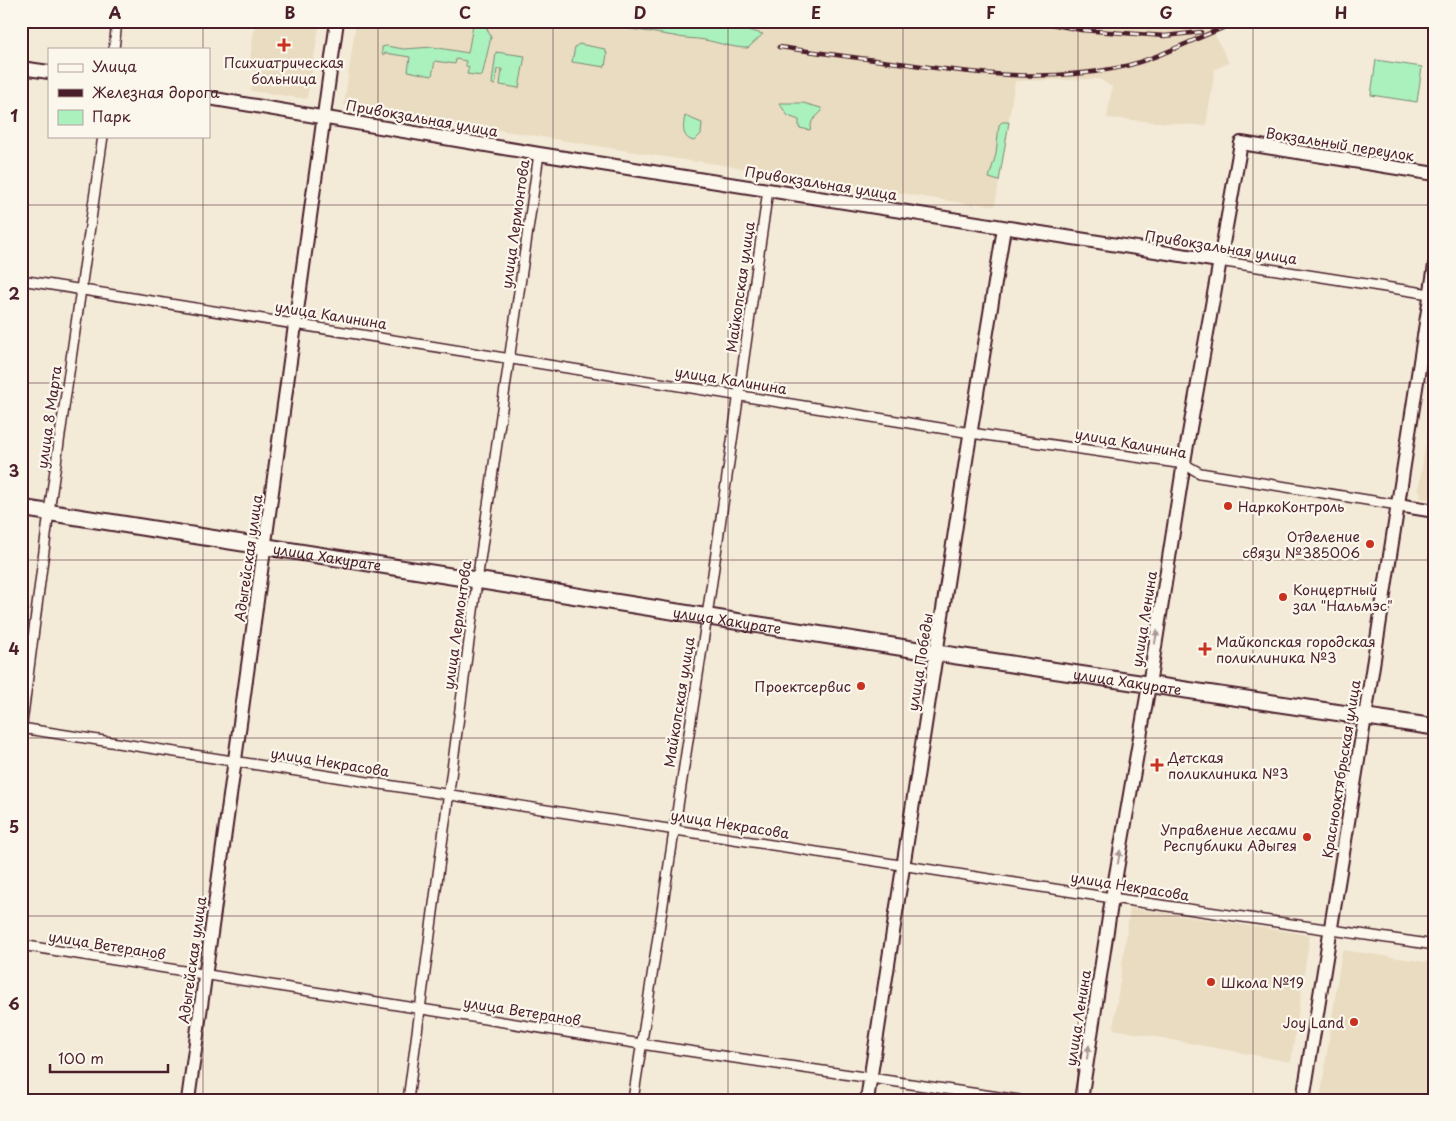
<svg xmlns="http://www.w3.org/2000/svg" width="1456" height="1121" font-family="'Playpen Sans',sans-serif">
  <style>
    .built { fill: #eadcc1 }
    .green { fill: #abf1be; stroke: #7a8874 }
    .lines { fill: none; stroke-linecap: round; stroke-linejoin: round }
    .street-casing { stroke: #4a1f2b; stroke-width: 12 }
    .secondary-casing { stroke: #4a1f2b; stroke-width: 16 }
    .primary-casing { stroke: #4a1f2b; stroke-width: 19 }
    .street { stroke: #fbf7ec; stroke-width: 9 }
    .secondary { stroke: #fbf7ec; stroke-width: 12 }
    .primary { stroke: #fbf7ec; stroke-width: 15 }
    .rail-casing { stroke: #4a1f2b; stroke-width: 4.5 }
    .rail { stroke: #fbf7ec; stroke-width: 2.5; stroke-dasharray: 8; stroke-linecap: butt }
    .oneway { fill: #ab9695 }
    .grid { fill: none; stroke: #4a1f2b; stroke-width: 1; stroke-opacity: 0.55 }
    .poi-dot { fill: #c8321e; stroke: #fbf7ec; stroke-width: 2 }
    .labels { text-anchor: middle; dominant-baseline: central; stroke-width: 4.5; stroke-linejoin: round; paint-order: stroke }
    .poi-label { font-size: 14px; fill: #4a1f2b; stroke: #fbf7ec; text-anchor: start }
    .street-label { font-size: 14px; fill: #4a1f2b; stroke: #fbf7ec }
    .neatline { fill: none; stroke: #4a1f2b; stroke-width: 2 }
    .grid-label { font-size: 16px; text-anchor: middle; font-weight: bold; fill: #4a1f2b }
  </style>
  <rect width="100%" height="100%" fill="#f3ebd8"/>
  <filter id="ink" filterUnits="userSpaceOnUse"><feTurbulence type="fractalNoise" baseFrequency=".02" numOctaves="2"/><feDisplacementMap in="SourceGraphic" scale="10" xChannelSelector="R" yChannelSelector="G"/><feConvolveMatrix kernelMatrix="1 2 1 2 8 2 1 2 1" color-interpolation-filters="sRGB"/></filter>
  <g filter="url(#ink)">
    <g class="built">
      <path d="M255,21H320L307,99L251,91L255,71L249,68Z"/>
      <path d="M358,21H1208L1229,63L1215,69L1206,126L1107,118L1112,87L1099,79L1015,81L995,206L975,203L974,205L768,172L697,161L696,162L344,105L356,22Z"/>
      <path d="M1435,387V500L1420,498L1421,491H1418Z"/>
      <path d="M1130,908L1310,935L1291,1062L1113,1029Z"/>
      <path d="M1342,950L1435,963V1100H1320Z"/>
    </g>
    <g class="green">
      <path d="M581,21H646L647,23L657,21H712L763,34L748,48C733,48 720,43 705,40C695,38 685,39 674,36Z"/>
      <path d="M479,24L485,25L491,37L482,76L467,74L469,67L466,66V61L456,59L455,64L435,61L432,76L408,71L410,57L385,53L384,55L382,54V47L386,46L404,49L433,47L468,53L473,25Z"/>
      <path d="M579,44L605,49L607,54L605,67L572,62L575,47Z"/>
      <path d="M496,52L525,56L519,88L500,85L502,69H497L495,85L492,84Z"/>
      <path d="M1376,60L1422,67L1417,102L1371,95Z"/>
      <path d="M779,103H803L821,108L822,111L812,121L810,130L799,128V120L788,116Z"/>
      <path d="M685,116L702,123L701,134L694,141C681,138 683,126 685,116Z"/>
      <path d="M1002,122H1009L999,181L989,178L996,154L999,125Z"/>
    </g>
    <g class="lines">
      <defs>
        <g id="street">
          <path d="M114,49L117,21"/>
          <path d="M1219,261L1430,294"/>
          <path d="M21,280L971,433L1184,464L1200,473L1398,505"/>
          <path d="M21,728L1112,898L1435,945"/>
          <path d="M21,731L49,512L103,136"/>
          <path d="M21,945L641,1044L1019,1100"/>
          <path d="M408,1100L477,581L539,154"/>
          <path d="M633,1100L707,616L768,190"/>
        </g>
        <g id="secondary">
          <path d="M21,68L49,72"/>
          <path d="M209,98L539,154L1219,261"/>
          <path d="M1398,505L1435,511"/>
          <path d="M188,1100L337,21"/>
          <path d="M867,1100L967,454L1004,228"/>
          <path d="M1081,1100L1112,898L1149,685L1185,456L1241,143L1435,174"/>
          <path d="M1303,1100L1365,717L1435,265"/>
        </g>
        <g id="primary">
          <path id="s1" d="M21,508L937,653L1435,727"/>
        </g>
      </defs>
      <use href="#street" class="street-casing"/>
      <use href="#secondary" class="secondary-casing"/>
      <use href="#primary" class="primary-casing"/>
      <use href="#street" class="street"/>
      <use href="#secondary" class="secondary"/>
      <use href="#primary" class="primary"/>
      <defs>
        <g id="rail">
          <path d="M1036,21L1081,30L1165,36L1201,32"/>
          <path d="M779,47C822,53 864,59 907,64C977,74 1047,82 1117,68C1160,59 1200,35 1241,21"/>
        </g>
      </defs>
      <use href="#rail" class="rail-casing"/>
      <use href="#rail" class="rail"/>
    </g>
    <defs><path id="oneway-solid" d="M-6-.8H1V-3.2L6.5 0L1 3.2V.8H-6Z" transform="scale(1.25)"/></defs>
    <g class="oneway">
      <use href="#oneway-solid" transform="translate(1156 637) rotate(-81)"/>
      <use href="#oneway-solid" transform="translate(1119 857) rotate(-80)"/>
      <use href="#oneway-solid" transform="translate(1088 1052) rotate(-81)"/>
    </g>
  </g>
  <path class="grid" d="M203,21V49M378,21V1100M553,21V1100M728,21V1100M903,21V1100M1078,21V1100M1253,21V1100M203,136V1100M21,205H1435M21,383H1435M21,560H1435M21,738H1435M21,916H1435"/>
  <g class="poi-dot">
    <path d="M281.5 37.5h5v5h5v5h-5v5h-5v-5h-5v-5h5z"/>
    <circle cx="1228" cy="506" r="5"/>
    <circle cx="1370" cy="544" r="5"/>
    <circle cx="1283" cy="597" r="5"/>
    <path d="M1202.5 641.5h5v5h5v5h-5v5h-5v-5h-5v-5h5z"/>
    <circle cx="861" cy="686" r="5"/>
    <path d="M1154.5 757.5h5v5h5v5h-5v5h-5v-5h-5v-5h5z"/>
    <circle cx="1307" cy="837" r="5"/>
    <circle cx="1211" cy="982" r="5"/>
    <circle cx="1354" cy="1022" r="5"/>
  </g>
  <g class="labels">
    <g class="poi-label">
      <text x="284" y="62" text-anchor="middle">Психиатрическая<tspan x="284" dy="16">больница</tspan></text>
      <text x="1238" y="506">НаркоКонтроль</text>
      <text x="1360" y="536" text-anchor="end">Отделение<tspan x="1360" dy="16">связи №385006</tspan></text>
      <text x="1293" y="589">Концертный<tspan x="1293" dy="16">зал "Нальмэс"</tspan></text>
      <text x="1216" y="641">Майкопская городская<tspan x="1216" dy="16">поликлиника №3</tspan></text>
      <text x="851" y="686" text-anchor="end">Проектсервис</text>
      <text x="1168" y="757">Детская<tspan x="1168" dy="16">поликлиника №3</tspan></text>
      <text x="1297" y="829" text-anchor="end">Управление лесами<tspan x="1297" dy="16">Республики Адыгея</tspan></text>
      <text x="1221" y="982">Школа №19</text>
      <text x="1344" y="1022" text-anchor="end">Joy Land</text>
    </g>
    <g class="street-label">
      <text transform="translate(422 118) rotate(10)">Привокзальная улица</text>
      <text transform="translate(1340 144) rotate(9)">Вокзальный переулок</text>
      <text transform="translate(821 183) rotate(9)">Привокзальная улица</text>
      <text transform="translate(515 224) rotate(-82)">улица Лермонтова</text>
      <text transform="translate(1221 247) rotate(9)">Привокзальная улица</text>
      <text transform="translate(740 287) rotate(-82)">Майкопская улица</text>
      <text transform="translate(331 315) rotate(9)">улица Калинина</text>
      <text transform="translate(731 380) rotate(9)">улица Калинина</text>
      <text transform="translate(49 417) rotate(-82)">улица 8 Марта</text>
      <text transform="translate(1131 443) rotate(10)">улица Калинина</text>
      <text stroke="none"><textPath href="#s1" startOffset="310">улица Хакурате</textPath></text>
      <text transform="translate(248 558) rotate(-82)">Адыгейская улица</text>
      <text stroke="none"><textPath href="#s1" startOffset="715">улица Хакурате</textPath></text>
      <text transform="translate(1144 619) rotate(-81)">улица Ленина</text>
      <text transform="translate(457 625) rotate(-82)">улица Лермонтова</text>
      <text transform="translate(920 662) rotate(-81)">улица Победы</text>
      <text stroke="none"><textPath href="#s1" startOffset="1120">улица Хакурате</textPath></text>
      <text transform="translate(679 702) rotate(-81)">Майкопская улица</text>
      <text transform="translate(330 762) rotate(9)">улица Некрасова</text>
      <text transform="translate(1341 769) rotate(-81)">Краснооктябрьская улица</text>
      <text transform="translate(730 824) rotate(9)">улица Некрасова</text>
      <text transform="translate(1130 886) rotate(9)">улица Некрасова</text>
      <text transform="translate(107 945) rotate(9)">улица Ветеранов</text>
      <text transform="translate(192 960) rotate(-82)">Адыгейская улица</text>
      <text transform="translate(522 1011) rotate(9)">улица Ветеранов</text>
      <text transform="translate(1078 1018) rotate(-81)">улица Ленина</text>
    </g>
  </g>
  <rect width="1456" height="1121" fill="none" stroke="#fbf7ec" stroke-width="55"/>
  <rect x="48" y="48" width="162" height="90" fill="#fbf7ec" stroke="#b4a19f"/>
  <rect x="58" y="64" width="25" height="8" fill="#fbf7ec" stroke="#b4a19f"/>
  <text x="92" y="72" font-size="15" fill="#4a1f2b">Улица</text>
  <rect x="58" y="89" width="25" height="8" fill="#4a1f2b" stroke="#b4a19f"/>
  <text x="92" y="98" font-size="15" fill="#4a1f2b">Железная дорога</text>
  <rect x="58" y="110" width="25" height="15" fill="#abf1be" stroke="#b4a19f"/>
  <text x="92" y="122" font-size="15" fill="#4a1f2b">Парк</text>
  <path d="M50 1064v8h118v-8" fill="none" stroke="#4a1f2b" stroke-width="2.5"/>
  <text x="58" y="1064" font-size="15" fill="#4a1f2b" stroke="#fbf7ec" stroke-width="4" paint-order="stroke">100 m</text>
  <rect x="28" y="28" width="1400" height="1066" class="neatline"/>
  <g class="grid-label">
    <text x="115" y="19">A</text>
    <text x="290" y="19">B</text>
    <text x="465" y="19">C</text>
    <text x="640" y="19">D</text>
    <text x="816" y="19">E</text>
    <text x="991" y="19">F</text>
    <text x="1166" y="19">G</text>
    <text x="1341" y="19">H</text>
    <text x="14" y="122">1</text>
    <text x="14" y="300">2</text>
    <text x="14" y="477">3</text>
    <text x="14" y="655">4</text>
    <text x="14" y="833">5</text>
    <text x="14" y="1010">6</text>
  </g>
</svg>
